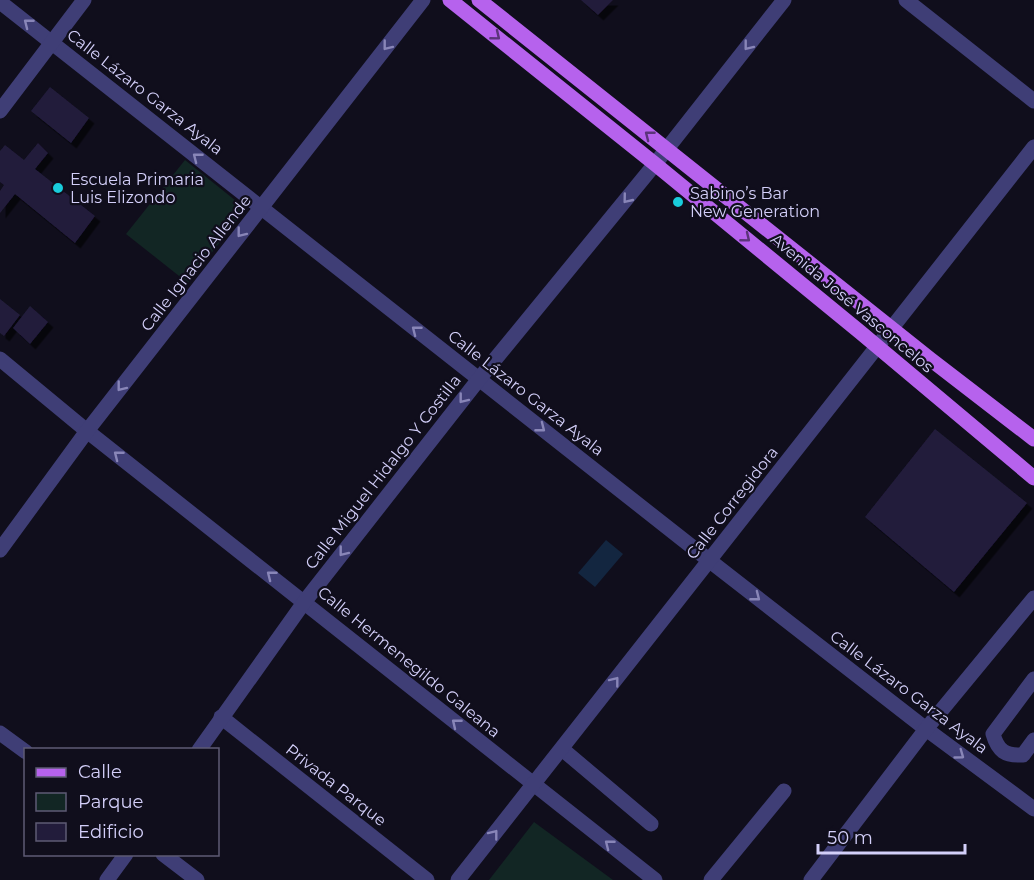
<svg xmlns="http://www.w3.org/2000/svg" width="1034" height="880" font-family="Montserrat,sans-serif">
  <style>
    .green { fill: #122624 }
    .water { fill: #132640 }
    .building { fill: #221c3b; filter: url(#shadow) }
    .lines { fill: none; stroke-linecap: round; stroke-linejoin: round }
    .minor { stroke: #3f3e76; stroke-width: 15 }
    .major { stroke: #b662ed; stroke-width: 15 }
    .oneway { stroke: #8986b8 }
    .oneway2 { stroke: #5b347a }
    .poi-dot { fill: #19ccdb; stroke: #100e1c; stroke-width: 2 }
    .labels { text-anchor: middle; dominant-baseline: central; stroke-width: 4.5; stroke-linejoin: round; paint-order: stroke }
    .street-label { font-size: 16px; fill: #d3cff9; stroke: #100e1c }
    .poi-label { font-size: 16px; fill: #d3cff9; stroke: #100e1c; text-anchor: start }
  </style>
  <defs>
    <filter id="shadow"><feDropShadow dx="5.5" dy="5.5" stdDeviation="0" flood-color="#0009"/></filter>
  </defs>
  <rect width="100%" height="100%" fill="#100e1c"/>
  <g class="green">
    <path d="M185,160L246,209L188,283L126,234Z"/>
    <path d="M534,822L613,880H489Z"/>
  </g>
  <path class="water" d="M606,540L623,554L595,587L578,573Z"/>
  <g class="building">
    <path d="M581,0H613L598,15Z"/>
    <path d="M50,87L89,118L71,143L31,111Z"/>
    <path d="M38,143L48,153L35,169L95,216L75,243L15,194L0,213V191L4,185L0,182V151L5,145L24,160Z"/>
    <path d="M0,299L20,315L4,336L0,333Z"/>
    <path d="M30,306L48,322L30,344L13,328Z"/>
    <path d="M935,429L1027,503L954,592L865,517Z"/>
  </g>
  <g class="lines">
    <g class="minor">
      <path d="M906,0L1034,101"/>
      <path d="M0,2L710,561L926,729L1034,809"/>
      <path d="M0,111L84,0"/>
      <path d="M0,359L87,431L655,880"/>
      <path d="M0,550L87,431L423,0"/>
      <path d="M1034,679L993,734C998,751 1005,756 1023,755L1034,740"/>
      <path d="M221,717L427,880"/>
      <path d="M0,733L26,752"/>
      <path d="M562,749L651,824"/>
      <path d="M199,750L305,601L479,379L655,164L784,0"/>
      <path d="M163,854L197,880"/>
      <path d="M107,880L126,854"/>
      <path d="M458,880L1034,147"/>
      <path d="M711,880L784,791"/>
      <path d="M811,880L926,729L1034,598"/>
    </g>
    <g class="major">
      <path d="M450,0L655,164L860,332L1034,478"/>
      <path d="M479,0L930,359L1034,439"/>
    </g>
  </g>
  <defs><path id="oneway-chevron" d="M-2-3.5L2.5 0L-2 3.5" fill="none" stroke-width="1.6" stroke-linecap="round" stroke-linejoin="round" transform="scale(1.5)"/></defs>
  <g class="oneway">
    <use href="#oneway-chevron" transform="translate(28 23) rotate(-142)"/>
    <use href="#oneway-chevron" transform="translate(387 46) rotate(128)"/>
    <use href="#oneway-chevron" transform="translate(748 46) rotate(128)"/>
    <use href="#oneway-chevron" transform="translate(197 157) rotate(-142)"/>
    <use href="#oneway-chevron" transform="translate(627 199) rotate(129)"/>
    <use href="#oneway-chevron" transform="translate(241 233) rotate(128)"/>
    <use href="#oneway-chevron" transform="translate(416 330) rotate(-142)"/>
    <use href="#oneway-chevron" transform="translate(121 387) rotate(128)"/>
    <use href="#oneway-chevron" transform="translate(463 399) rotate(128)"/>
    <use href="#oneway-chevron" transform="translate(541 428) rotate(38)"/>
    <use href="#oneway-chevron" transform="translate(118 455) rotate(-142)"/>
    <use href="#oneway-chevron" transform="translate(343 552) rotate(128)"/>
    <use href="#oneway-chevron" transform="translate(271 575) rotate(-142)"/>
    <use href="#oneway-chevron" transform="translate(756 597) rotate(38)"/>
    <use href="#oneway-chevron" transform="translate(615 681) rotate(-52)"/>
    <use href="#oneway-chevron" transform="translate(456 723) rotate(-141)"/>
    <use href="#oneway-chevron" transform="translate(960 755) rotate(36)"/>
    <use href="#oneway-chevron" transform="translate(494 834) rotate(-52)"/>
    <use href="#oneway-chevron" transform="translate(609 844) rotate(-142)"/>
  </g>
  <g class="oneway2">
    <use href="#oneway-chevron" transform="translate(496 36) rotate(39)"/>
    <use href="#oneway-chevron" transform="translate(649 135) rotate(-142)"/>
    <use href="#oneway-chevron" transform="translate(746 238) rotate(39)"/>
  </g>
  <g class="poi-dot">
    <circle cx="58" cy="188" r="6"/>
    <circle cx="678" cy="202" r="6"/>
  </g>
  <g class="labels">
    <g class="street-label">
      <text transform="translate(145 92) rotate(38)">Calle Lázaro Garza Ayala</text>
      <text transform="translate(196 263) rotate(-52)">Calle Ignacio Allende</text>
      <text transform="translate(852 303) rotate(40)">Avenida José Vasconcelos</text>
      <text transform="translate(526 393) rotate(38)">Calle Lázaro Garza Ayala</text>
      <text transform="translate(383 472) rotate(-52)">Calle Miguel Hidalgo Y Costilla</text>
      <text transform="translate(732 503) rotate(-52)">Calle Corregidora</text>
      <text transform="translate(409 662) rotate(39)">Calle Hermenegildo Galeana</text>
      <text transform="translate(909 692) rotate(37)">Calle Lázaro Garza Ayala</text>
      <text transform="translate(336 785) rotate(38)">Privada Parque</text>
    </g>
    <g class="poi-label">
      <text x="70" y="179">Escuela Primaria<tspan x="70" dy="18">Luis Elizondo</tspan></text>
      <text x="690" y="193">Sabino’s Bar<tspan x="690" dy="18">New Generation</tspan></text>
    </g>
  </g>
  <rect x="24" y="748" width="195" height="108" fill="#100e1c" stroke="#5e5b74" stroke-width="1.5"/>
  <rect x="36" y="768" width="30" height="9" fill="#b662ed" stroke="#5e5b74" stroke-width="1.5"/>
  <text x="78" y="778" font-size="18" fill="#d3cff9">Calle</text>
  <rect x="36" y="793" width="30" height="18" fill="#122624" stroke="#5e5b74" stroke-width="1.5"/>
  <text x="78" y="808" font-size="18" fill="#d3cff9">Parque</text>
  <rect x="36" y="823" width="30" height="18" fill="#221c3b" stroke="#5e5b74" stroke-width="1.5"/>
  <text x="78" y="838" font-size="18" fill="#d3cff9">Edificio</text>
  <path d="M818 844v9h147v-9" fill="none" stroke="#d3cff9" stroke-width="3"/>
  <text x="827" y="844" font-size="18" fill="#d3cff9" stroke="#100e1c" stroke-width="4.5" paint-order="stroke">50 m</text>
</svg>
